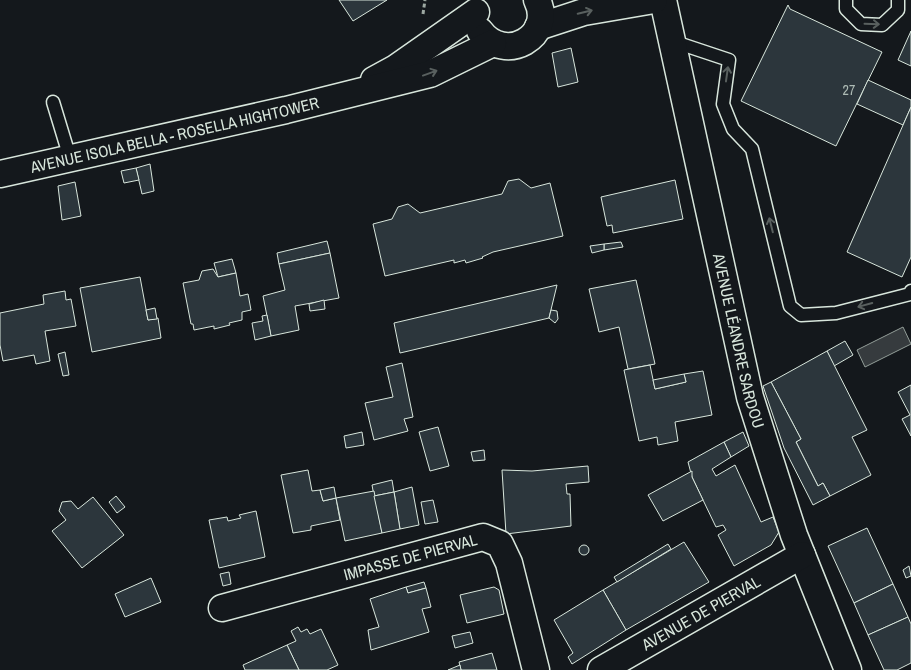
<svg xmlns="http://www.w3.org/2000/svg" width="911" height="670" font-family="'Archivo Narrow',sans-serif">
  <style>
    .water { fill: #363b3e; stroke: #939e99 }
    .building { fill: #2c363c; stroke: #d8e6dc }
    .lines { fill: none; stroke-linecap: round; stroke-linejoin: round }
    .lane-casing { stroke: #d8e6dc; stroke-width: 15 }
    .street-casing { stroke: #d8e6dc; stroke-width: 29 }
    .path { stroke: #9da8a2; stroke-width: 3; stroke-dasharray: 4 2.5; stroke-linecap: butt }
    .lane { stroke: #14181c; stroke-width: 12 }
    .street { stroke: #14181c; stroke-width: 26 }
    .oneway { stroke: #59605f }
    .labels { text-anchor: middle; dominant-baseline: central; stroke-width: 4; stroke-linejoin: round; paint-order: stroke }
    .number-label { font-size: 14px; fill: #adbab4 }
    .street-label { font-size: 16px; fill: #d8e6dc; stroke: #14181c }
  </style>
  <rect width="100%" height="100%" fill="#14181c"/>
  <path class="water" d="M903,327L911,344L865,367L857,350Z"/>
  <g class="building">
    <path d="M339,0H387L353,21Z"/>
    <path d="M788,5L790,9L882,52L836,146L741,101Z"/>
    <path d="M911,31V66L898,60Z"/>
    <path d="M571,48L578,82L558,87L552,53Z"/>
    <path d="M868,80L911,100V107L903,125L857,104Z"/>
    <path d="M911,107V257L902,277L847,252Z"/>
    <path d="M150,164L154,191L142,194L136,168Z"/>
    <path d="M136,168L139,180L124,183L121,171Z"/>
    <path d="M519,179L531,188L550,183L563,236L493,252L482,257L483,258L466,263L465,260L454,263V260L385,276L373,224L392,219L398,207L408,204L420,213L502,194L508,181Z"/>
    <path d="M675,180L683,219L613,233L612,225L607,226L601,197Z"/>
    <path d="M75,182L81,216L62,220L58,186Z"/>
    <path d="M327,241L330,253L279,264L277,253Z"/>
    <path d="M621,242L623,247L604,250V244Z"/>
    <path d="M604,244V250L592,253L590,246Z"/>
    <path d="M330,253L339,298L295,306L299,330L271,336L263,296L285,290L279,264Z"/>
    <path d="M232,259L236,273L218,277L214,263Z"/>
    <path d="M213,269L218,277L236,273L240,296L248,294L251,310L242,312V320L229,323L230,325L214,329V326L194,330L193,324H191L183,283L199,280L202,271Z"/>
    <path d="M140,277L148,320L158,318L161,338L92,352L80,288Z"/>
    <path d="M636,280L655,364L628,369L619,327L599,332L589,289Z"/>
    <path d="M557,285L549,318L400,353L394,323Z"/>
    <path d="M65,291L66,300L71,299L76,326L45,331L50,361L36,364L34,355L3,361L0,345V313L44,304L43,295Z"/>
    <path d="M324,300L325,309L310,311L309,304Z"/>
    <path d="M155,308L157,319L148,320L146,310Z"/>
    <path d="M551,310L557,311L558,319L555,323L549,318Z"/>
    <path d="M267,315L271,336L255,340L252,323L263,321L262,316Z"/>
    <path d="M845,341L853,355L834,366L827,351Z"/>
    <path d="M827,351L867,430L852,437L871,475L830,496L823,483L818,486L796,442L801,439L771,382Z"/>
    <path d="M65,352L69,375L63,376L58,354Z"/>
    <path d="M402,363L413,417L404,419L408,431L374,440L365,403L393,397L386,367Z"/>
    <path d="M650,365L655,389L686,382L684,374L703,371L712,415L675,422L678,441L658,445L657,437L639,441L624,370Z"/>
    <path d="M684,374L686,382L655,389L653,380Z"/>
    <path d="M771,382L801,439L796,442L818,486L823,483L830,496L813,505L784,448L763,386Z"/>
    <path d="M911,385V436L902,419L910,415L898,392Z"/>
    <path d="M438,427L449,466L430,471L419,432Z"/>
    <path d="M362,432L364,445L346,448L344,436Z"/>
    <path d="M743,432L749,446L731,457L724,442Z"/>
    <path d="M724,442L731,457L712,469L716,476L735,465L761,522L773,517L779,532L771,545L734,566L718,535L726,530L723,525L716,527L715,525L692,477L688,462Z"/>
    <path d="M484,450L485,460L473,461L471,452Z"/>
    <path d="M588,466L589,482L566,484L567,494H570L571,526L506,534L502,470L532,471Z"/>
    <path d="M308,470L312,491L320,490L323,501L336,498L340,520L311,526V530L293,533L281,475Z"/>
    <path d="M692,471V477L703,500L663,521L648,495Z"/>
    <path d="M392,480L394,492L374,496L372,485Z"/>
    <path d="M334,487L336,498L323,501L320,490Z"/>
    <path d="M412,487L419,525L400,529L394,492Z"/>
    <path d="M374,491L382,533L345,541L336,498Z"/>
    <path d="M394,492L400,529L382,533L374,496Z"/>
    <path d="M116,496L125,507L117,513L109,502Z"/>
    <path d="M93,497L124,535L82,568L52,531L66,520L59,511L62,502L71,501L78,509Z"/>
    <path d="M433,500L438,522L425,524L421,502Z"/>
    <path d="M256,511L265,557L219,568L209,520L227,517L228,521L241,518L239,515Z"/>
    <path d="M867,528L893,584L854,603L828,546Z"/>
    <path d="M684,542L709,582L626,630L603,590Z"/>
    <path d="M668,544L671,549L617,582L614,577Z"/>
    <circle cx="584" cy="550" r="5"/>
    <path d="M909,566L911,576L906,578L903,570Z"/>
    <path d="M229,572L231,584L223,586L220,574Z"/>
    <path d="M151,578L161,602L125,617L115,594Z"/>
    <path d="M424,582L426,588L408,593L406,587Z"/>
    <path d="M893,584L908,617L868,635L854,603Z"/>
    <path d="M406,587L408,593L426,588L431,607L422,609L429,632L371,650L368,630L379,627L370,599Z"/>
    <path d="M494,587L499,590L504,614L467,623L460,595Z"/>
    <path d="M603,590L626,630L572,664L568,657L573,653L554,620Z"/>
    <path d="M908,617L911,624V663L897,670H884L868,635Z"/>
    <path d="M298,627L301,632L307,629L310,634L321,629L338,665L327,670H299L287,645L296,641L291,631Z"/>
    <path d="M470,632L473,643L455,648L452,636Z"/>
    <path d="M287,645L299,670H245L243,665Z"/>
    <path d="M492,653L497,670H461L459,662Z"/>
    <path d="M460,665L461,670H448Z"/>
  </g>
  <g class="lines">
    <defs>
      <g id="lane">
        <path d="M846,0V9L861,24L882,25L898,10V0"/>
        <path d="M672,41L729,60L723,104L733,129L752,149L790,306L801,315L836,313L910,294L911,291"/>
        <path d="M53,102L70,158"/>
      </g>
      <g id="street">
        <path id="s1" d="M663,0L750,397L794,535L848,670"/>
        <path d="M538,27L584,12L654,0"/>
        <path d="M480,31C505,65 555,36 537,0"/>
        <path d="M374,80L396,68L476,12"/>
        <path id="s2" d="M0,174L286,110L430,74L493,43"/>
        <path id="s3" d="M222,608L483,537L500,544L509,563L536,670"/>
        <path id="s4" d="M601,670L802,555"/>
      </g>
    </defs>
    <use href="#lane" class="lane-casing"/>
    <use href="#street" class="street-casing"/>
    <path class="path" d="M423,14L425,0"/>
    <use href="#lane" class="lane"/>
    <use href="#street" class="street"/>
  </g>
  <defs><path id="oneway-shaft" d="M-6 0H5M1.5-3L5.5 0L1.5 3" fill="none" stroke-width="1.6" stroke-linecap="round" stroke-linejoin="round" transform="scale(1.25)"/></defs>
  <g class="oneway">
    <use href="#oneway-shaft" transform="translate(585 12) rotate(-13)"/>
    <use href="#oneway-shaft" transform="translate(872 24) rotate(2)"/>
    <use href="#oneway-shaft" transform="translate(430 73) rotate(-20)"/>
    <use href="#oneway-shaft" transform="translate(727 74) rotate(-82)"/>
    <use href="#oneway-shaft" transform="translate(771 225) rotate(-104)"/>
    <use href="#oneway-shaft" transform="translate(865 305) rotate(165)"/>
  </g>
  <g class="labels">
    <g class="number-label">
      <text x="849" y="90">27</text>
    </g>
    <g class="street-label">
      <text stroke="none"><textPath href="#s2" startOffset="179">AVENUE ISOLA BELLA - ROSELLA HIGHTOWER</textPath></text>
      <text stroke="none"><textPath href="#s1" startOffset="349">AVENUE LÉANDRE SARDOU</textPath></text>
      <text stroke="none"><textPath href="#s3" startOffset="195">IMPASSE DE PIERVAL</textPath></text>
      <text stroke="none"><textPath href="#s4" startOffset="115">AVENUE DE PIERVAL</textPath></text>
    </g>
  </g>
</svg>
